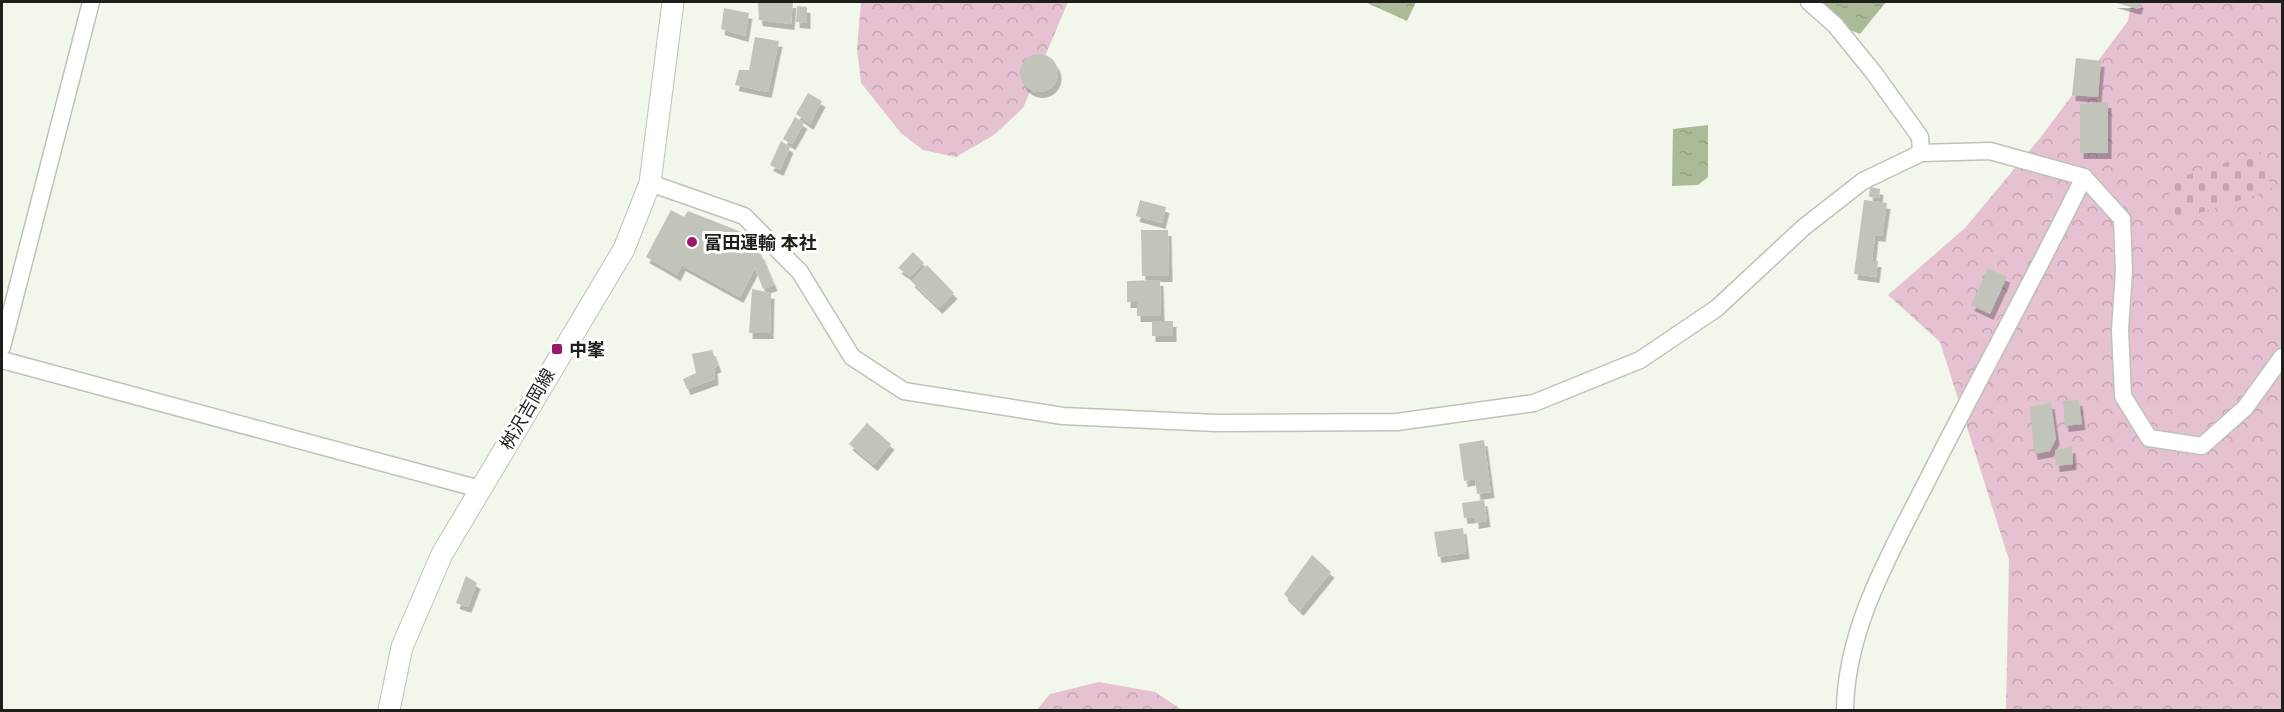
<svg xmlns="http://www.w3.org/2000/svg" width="2284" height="712" font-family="'PT Sans','Noto Sans JP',sans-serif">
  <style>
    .forest { fill: url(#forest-crowns) }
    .cemetery { fill: url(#cemetery-stones) }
    .water { fill: url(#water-ripples) }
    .building { fill: #c0c4ba; filter: url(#shadow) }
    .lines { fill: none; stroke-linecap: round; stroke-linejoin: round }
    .minor-casing { stroke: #bec2b8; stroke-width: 19 }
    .major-casing { stroke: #bec2b8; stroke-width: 23 }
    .minor { stroke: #fff; stroke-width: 16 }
    .major { stroke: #fff; stroke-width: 21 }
    .poi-dot { fill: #9c186b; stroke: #fff; stroke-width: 2 }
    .labels { text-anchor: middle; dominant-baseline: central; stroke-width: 6; stroke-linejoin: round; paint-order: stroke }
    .poi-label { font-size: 18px; font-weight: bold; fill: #1d1f1b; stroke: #fff; text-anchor: start }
    .street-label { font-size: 18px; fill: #1d1f1b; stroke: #fff }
  </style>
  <defs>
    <pattern id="forest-crowns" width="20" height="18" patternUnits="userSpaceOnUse" patternTransform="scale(1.5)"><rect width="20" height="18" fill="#e5c1d2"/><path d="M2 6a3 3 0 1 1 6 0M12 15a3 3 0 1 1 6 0" fill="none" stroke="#c4a5b4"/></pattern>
    <pattern id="cemetery-stones" width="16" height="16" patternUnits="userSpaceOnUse" patternTransform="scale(1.5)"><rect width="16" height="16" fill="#e5c1d2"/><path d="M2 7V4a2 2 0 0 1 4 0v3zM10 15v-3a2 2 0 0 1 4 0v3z" fill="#c4a5b4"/></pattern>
    <pattern id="water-ripples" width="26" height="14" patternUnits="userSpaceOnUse" patternTransform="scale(1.5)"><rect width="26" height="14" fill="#acbb97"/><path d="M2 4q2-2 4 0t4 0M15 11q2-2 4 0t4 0" fill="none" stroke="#94a082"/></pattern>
    <filter id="shadow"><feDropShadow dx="3.5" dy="6" stdDeviation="0" flood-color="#0004"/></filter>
  </defs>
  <rect width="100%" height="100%" fill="#f2f7ec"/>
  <g class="forest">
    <path d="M861,2H1068L1023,108L994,135L956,157L923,150L901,133L861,83L857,49Z"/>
    <path d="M2131,2H2282V710H2006L2009,560L1940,342L1888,295L1965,228L2040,138L2128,21Z"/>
    <path d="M1099,682L1155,692L1182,710H1037L1050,694Z"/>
  </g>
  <path class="cemetery" d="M2260,152L2272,190L2177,220L2165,182Z"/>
  <g class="water">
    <path d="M1365,2H1416L1407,21Z"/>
    <path d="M1812,2H1886L1860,34L1843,27Z"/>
    <path d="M1708,125V177L1698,185L1672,186L1673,129Z"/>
  </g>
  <g class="building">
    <path d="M758,2H793L791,24L759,20Z"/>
    <path d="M2113,2H2140L2138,9Z"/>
    <path d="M797,6L807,7V23L796,22Z"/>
    <path d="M724,8L749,13L745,36L721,29Z"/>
    <path d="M755,37L779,41L768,92L735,85L739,70H749Z"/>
    <circle cx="1039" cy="73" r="19"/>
    <path d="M2076,58L2101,61L2098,97L2072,95Z"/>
    <path d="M808,93L822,101L810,124L796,114Z"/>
    <path d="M2108,102V153H2080V104Z"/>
    <path d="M795,117L804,123L792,144L783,139Z"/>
    <path d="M781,141L790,147L780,170L770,165Z"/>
    <path d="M1870,187L1880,189L1879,198L1869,197Z"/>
    <path d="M1140,200L1166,207L1162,223L1136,216Z"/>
    <path d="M1864,200L1887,203L1882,236L1875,235L1872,261H1878L1876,277L1854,274Z"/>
    <path d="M671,210L684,217L688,211L749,235L747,246L761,254L774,285L763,289L755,268L740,297L682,265L677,275L646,257Z"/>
    <path d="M1141,230H1168L1169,276H1142Z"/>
    <path d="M913,252L924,263L910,276L898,268Z"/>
    <path d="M927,265L954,293L939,308L911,281Z"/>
    <path d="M1988,268L2007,277L1990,314L1971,305Z"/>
    <path d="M1160,280L1161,316H1137V302H1127V281Z"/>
    <path d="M752,289L771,293L770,333H749Z"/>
    <rect x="1152" y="321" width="21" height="15"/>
    <path d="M712,350L718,366L714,368L715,379L687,389L683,379L696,373L692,354Z"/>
    <path d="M2079,400L2082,424L2065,426L2063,401Z"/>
    <path d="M2051,403L2056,439L2050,451L2034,454L2030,407Z"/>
    <path d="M867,423L891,444L874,465L849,444Z"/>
    <path d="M1484,440L1491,492L1477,494L1475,479L1464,481L1459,444Z"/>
    <path d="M2072,447L2073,464L2056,466L2055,450Z"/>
    <path d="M1484,500L1487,521L1475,523V517L1464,518L1462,503Z"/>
    <path d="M1463,528L1466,553L1438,557L1434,532Z"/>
    <path d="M1312,555L1331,572L1300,610L1284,594Z"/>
    <path d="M466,576L477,583L468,607L456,603Z"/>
  </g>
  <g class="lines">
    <defs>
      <g id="minor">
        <path d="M1809,2L1835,25L1874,73L1920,137L1921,153"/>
        <path d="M650,183L744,216L800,272L852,357L904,391L1063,416L1216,423L1397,422L1534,403L1640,360L1717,308L1804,227L1863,181L1921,153L1990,151L2084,177L2122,219L2124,271L2120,330L2123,396L2149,438L2202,446L2245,408L2282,357"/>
        <path d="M2,347L91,2"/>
        <path d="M2,360L480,489"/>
        <path d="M1845,710C1846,625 1894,547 1931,473C1981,374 2035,277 2084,177"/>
      </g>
      <path id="major" d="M389,710L402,647L442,554L624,249L650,183L673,2"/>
    </defs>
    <use href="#minor" class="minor-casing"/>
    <use href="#major" class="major-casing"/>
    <use href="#minor" class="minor"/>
    <use href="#major" class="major"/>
  </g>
  <g class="poi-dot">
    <circle cx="692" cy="242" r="6"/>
    <rect x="551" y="343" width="12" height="12" rx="3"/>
  </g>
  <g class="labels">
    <g class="poi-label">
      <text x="704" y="242">富田運輸 本社</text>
      <text x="569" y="349">中峯</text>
    </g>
    <g class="street-label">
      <text transform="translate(527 409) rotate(-60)">桝沢吉岡線</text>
    </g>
  </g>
  <rect width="2284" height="712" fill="none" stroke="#1d1f1b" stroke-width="6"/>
</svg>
